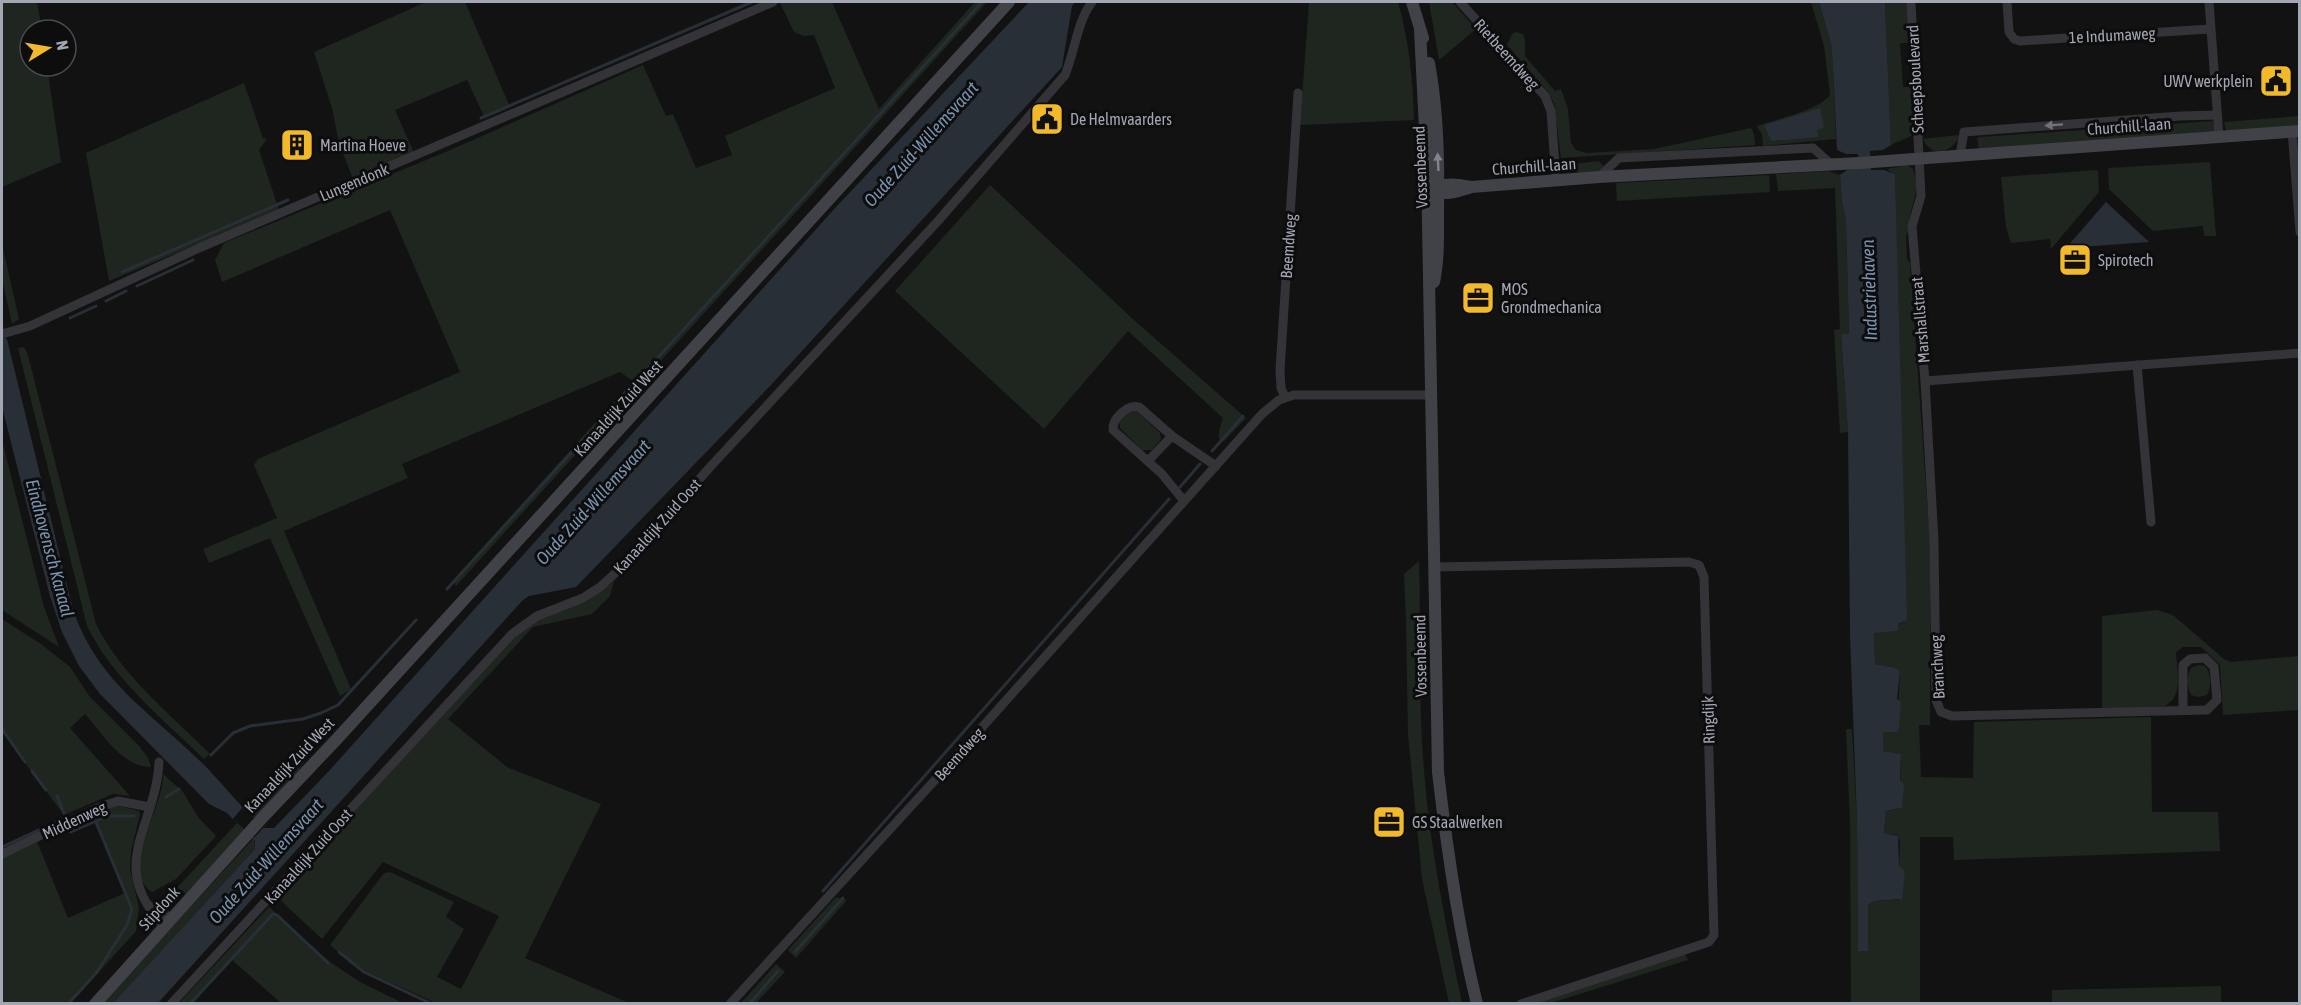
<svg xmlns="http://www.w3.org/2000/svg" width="2301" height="1005" font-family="'Asap Condensed',sans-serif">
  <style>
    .green { fill: #1e261f }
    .water { fill: #282f37 }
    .pier { fill: #121213 }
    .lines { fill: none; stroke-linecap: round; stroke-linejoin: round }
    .stream { stroke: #282f37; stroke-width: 3 }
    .street { stroke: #333338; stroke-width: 9 }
    .secondary { stroke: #414248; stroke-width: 12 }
    .oneway { fill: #71737c }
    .oneway2 { fill: #81848e }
    .labels { text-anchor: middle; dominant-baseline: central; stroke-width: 6; stroke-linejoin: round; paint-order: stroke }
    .street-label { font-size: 16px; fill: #a3a7b4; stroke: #0d0d0e }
    .poi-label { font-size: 16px; fill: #a3a7b4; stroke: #0d0d0e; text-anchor: start }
    .water-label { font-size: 18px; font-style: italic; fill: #7993b0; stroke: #0d0d0e }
  </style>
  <rect width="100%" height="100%" fill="#121213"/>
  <g class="green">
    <path d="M2,2H37L42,30H30V66H47L61,162L2,187Z"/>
    <path d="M426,2H465L510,107L485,118L467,80L395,110L414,153L353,179L339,143L332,108L314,52Z"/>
    <path d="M784,2H832L879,109L975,2H987L456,586L453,580L633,381L620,372L402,464L408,478L284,531L351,689L340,696L270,538L209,563L203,549L277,518L254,465L258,459L460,372L390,210L222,282L215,260L224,243L448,151L643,65L666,116L673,114L696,168L732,155L725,136L835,88L814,35L804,36L794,32L780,3Z"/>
    <path d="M1309,2H1398C1409,41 1413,80 1414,120L1300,125Z"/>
    <path d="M1429,2H1452L1476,29L1439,60Z"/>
    <path d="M1811,2H1819L1831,44L1833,67L1836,139L1763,146L1762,135L1757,126C1774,120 1823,109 1830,94L1824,46Z"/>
    <path d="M1885,2H1907L1909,43H1900L1903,87H1911L1913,132L1911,136L1891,145Z"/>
    <path d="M1516,32L1523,34L1525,39V56L1555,91L1561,89L1568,109L1571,143L1576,150L1587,153L1654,149L1751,128L1754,134L1755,145L1561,158L1554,103L1547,91L1507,45L1512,34Z"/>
    <path d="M244,83L263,138L267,139L259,150L279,210L109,281L86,153Z"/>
    <path d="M2299,116V126L2226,131L2224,122Z"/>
    <path d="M2213,121L2215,132L1979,149L1977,138L1980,137Z"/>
    <path d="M1958,135L1959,137C1951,153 1931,158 1923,139Z"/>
    <path d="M1599,161L1604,167C1593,177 1575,174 1564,165Z"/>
    <path d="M2210,162L2216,236H2204L2203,226L2153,231L2109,189L2108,168Z"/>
    <path d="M1907,165L1913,169C1921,191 1912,201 1909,222C1908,228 1909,230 1906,236L1907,259L1910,263L1930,542V725H1919L1921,777L1973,778L1974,722L2151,717L2152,812H2218L2220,851L1954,860L1953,837H1920V1003H1851L1850,823L1846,729H1852L1857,822L1858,951L1868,950V905L1874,901L1899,900L1905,871L1899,866L1900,842L1897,835L1884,833L1886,811L1900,809L1901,754L1883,751V732H1897L1900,671L1896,668L1875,664L1874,632L1898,631V624L1904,622L1895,175L1887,169Z"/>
    <path d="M2098,170L2099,192L2051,249L2050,239L2011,243L2006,227L2001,177Z"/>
    <path d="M1828,171L1840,175L1842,201L1846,221L1849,333V334L1841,335L1848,432L1840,433L1834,330L1840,329L1835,188L1778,191L1776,174Z"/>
    <path d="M1769,175L1770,192L1617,201L1616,183Z"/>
    <path d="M990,185L1135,321L1246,418L1224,441L1219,439V431L1223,418L1128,331L1044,429L895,291Z"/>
    <path d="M2,244L19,319L12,324L2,279Z"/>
    <path d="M24,347L28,355L96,624C121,675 170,714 210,754L204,759C162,718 113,679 87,626L18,348Z"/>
    <path d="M1128,410H1135L1160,433L1161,439L1152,450H1142L1120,428L1119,420Z"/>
    <path d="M2,440L44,607L59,647L2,610Z"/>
    <path d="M1419,561C1421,631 1418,701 1424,770C1430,849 1446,926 1462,1003H1449L1422,879L1408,734L1406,622L1404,574Z"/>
    <path d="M614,581L610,596L592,614L533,627L448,719L507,767L601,804L525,958L629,1003H436L356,967L330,945L384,873L390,872L454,902L446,917L464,929L437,977L461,989L499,916L383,862L322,939L279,899V894L507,642L544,614L587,601Z"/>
    <path d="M2157,610L2173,615L2224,659L2231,662L2299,656V710L2223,715L2220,665L2201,647H2183L2176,652C2177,671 2184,696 2165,706L2102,709V616Z"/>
    <path d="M2,619L41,644L70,667L90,697L139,746L148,758L151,767C122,767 103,734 85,714L70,728L130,796L113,794L64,815L2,732Z"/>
    <path d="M2200,665L2205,666C2211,673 2212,687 2207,695L2198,697L2191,695C2187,686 2186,675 2192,667Z"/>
    <path d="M310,754L298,771L254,818L247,812Z"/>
    <path d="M163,774L183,792L198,817L216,836L176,879L152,892C118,869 165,806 163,774Z"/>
    <path d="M116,805L139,811L140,815L131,851L130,869L139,908L136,931L71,1003H2V855L36,839L68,918L125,893L91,815Z"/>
    <path d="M237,823L244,830L186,894L177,888Z"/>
    <path d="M254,838L255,849L113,1003L101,1004Z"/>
    <path d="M836,897L847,900L796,958L788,950Z"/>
    <path d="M269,907L330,962L360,982L403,1003H281L231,959L190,1003L178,1004Z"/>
    <path d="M1685,953L1688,960L1551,1003L1529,1004Z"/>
    <path d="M776,964L785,972L756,1003H741Z"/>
    <path d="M2221,986V1003H2052V990Z"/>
  </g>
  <g class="water">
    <path d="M1029,2H1075L1072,6L1062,67L770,386L576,587L529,596L522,601L158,1003H113L255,849V841L227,813L209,804L100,694L79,666L62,632L50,596L2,407V309L4,337L7,339L73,610C99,683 148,710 200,761C222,782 240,807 263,828H274L328,772L836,207Z"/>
    <path d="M1819,2H1885L1891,145L1883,150L1870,151L1871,170H1884L1895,174L1907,620L1898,624V631L1874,633L1875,664L1896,668L1900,671L1897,699L1901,702L1899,728L1897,732H1883V751L1901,754L1900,780L1904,785L1902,808L1886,811L1884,833L1898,836L1899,866L1905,871L1902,899L1874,901L1868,905V951H1858L1857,822L1850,634L1848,432L1841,334H1849L1846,221L1842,201L1840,175L1847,170L1860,168L1858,154H1846L1837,150L1833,67L1831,44Z"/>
    <path d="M1820,108L1824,127L1817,130L1818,137L1771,141L1764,125Z"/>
    <path d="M2106,202L2149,242L2066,248Z"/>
  </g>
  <path class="pier" d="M242,808L264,827L254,838L233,819Z"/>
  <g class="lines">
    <g class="stream">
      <path d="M481,118L752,2"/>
      <path d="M122,272L288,200"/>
      <path d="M137,286L193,260"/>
      <path d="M106,301L126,291"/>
      <path d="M70,318L96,306"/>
      <path d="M1212,451L1243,416"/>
      <path d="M1180,487L1200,464"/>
      <path d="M447,589L982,2"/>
      <path d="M2,729L25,762"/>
      <path d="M211,755L233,733L250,726L303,719L321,713L338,705L416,620"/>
      <path d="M32,771L46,790"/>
      <path d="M166,797L179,789"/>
      <path d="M56,822L66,818L57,796"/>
      <path d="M70,832L107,816H134"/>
      <path d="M2,847L45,827"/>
      <path d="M823,891L1169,499"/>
      <path d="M339,952L364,972L432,1004"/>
      <path d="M795,952L843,898"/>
      <path d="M68,1004L97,972L127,925L132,909L96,822"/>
      <path d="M190,1004L273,914L277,915L328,963"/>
      <path d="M749,1004L778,971"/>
    </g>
    <g class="street">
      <path d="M1460,2L1545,96L1551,111L1556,180"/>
      <path d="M1911,2L1921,196L1912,226L1925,381L2300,353"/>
      <path d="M2007,2L2009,32L2014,39L2020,41L2210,29"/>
      <path d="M2209,2L2219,136"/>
      <path d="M2292,131L2300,232"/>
      <path d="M1960,155L1964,132L2180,116L2217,115"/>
      <path d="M1599,177L1619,158L1813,148L1831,164"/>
      <path d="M2,334L30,326L199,248L773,2"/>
      <path d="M2137,365L2151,522"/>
      <path d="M1925,381L1934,541L1936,700L1941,712L1952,716L2207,710L2217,700L2214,667L2205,658L2190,659L2183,665V710"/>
      <path d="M1285,397L1281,388L1280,370L1298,93"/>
      <path d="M1148,461L1172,436"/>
      <path d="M1184,501L1162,474L1113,430C1112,419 1127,404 1139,407L1172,436L1216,466"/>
      <path d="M1434,567L1689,562L1699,565L1704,577L1714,935L1709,942L1521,1004"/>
      <path d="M159,762C156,828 105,865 165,927"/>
      <path d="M2,854L99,807L118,801L150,807"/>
      <path d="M149,906L158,907L171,920"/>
      <path d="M171,1004L512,634L537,616L583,598L600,587L622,567L711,466L938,221L1065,75C1075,51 1077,22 1092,2"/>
      <path d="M730,1004L935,780L1262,414L1279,400L1294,395H1432"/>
    </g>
    <g class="secondary">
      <path d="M1412,2L1423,38"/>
      <path d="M1420,30L1427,168L1438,772C1447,850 1458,927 1477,1004"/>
      <path d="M1429,63C1438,111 1439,160 1438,208C1438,233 1439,258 1434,282"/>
      <path d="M1427,189C1443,183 1455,184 1471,187L1599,177L1859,163L2300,131"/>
      <path d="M1431,190C1444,196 1456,192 1469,188"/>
      <path d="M95,1004L264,816L336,740L1009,2"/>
    </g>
  </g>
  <defs><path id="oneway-solid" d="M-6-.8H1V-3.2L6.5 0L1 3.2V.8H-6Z" transform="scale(1.5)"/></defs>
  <use class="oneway" href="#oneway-solid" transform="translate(2054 125) rotate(176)"/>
  <use class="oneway2" href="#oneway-solid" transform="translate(1438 162) rotate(-93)"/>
  <defs>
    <symbol id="civic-square" viewBox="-11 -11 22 22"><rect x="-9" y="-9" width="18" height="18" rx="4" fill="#f2ba2a" stroke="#0d0d0e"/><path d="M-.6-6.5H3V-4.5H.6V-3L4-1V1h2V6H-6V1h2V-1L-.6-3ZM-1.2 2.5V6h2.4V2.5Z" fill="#111"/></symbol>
    <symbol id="building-square" viewBox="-11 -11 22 22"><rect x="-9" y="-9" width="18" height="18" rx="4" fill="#f2ba2a" stroke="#0d0d0e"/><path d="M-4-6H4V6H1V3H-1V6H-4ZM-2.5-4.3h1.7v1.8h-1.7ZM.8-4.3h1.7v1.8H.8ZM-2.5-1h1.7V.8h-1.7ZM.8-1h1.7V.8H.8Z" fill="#111"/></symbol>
    <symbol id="office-square" viewBox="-11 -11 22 22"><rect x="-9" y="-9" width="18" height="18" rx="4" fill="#f2ba2a" stroke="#0d0d0e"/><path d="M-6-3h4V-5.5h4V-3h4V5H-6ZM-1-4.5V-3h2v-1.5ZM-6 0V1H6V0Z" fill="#111"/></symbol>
  </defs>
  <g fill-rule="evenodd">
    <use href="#civic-square" x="2257" y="62" width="38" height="38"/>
    <use href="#civic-square" x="1028" y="100" width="38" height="38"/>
    <use href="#building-square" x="278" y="126" width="38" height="38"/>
    <use href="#office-square" x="2056" y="241" width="38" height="38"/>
    <use href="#office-square" x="1459" y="279" width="38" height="38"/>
    <use href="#office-square" x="1370" y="803" width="38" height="38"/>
  </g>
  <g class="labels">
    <g class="street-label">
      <text transform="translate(2112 35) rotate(-3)">1e Indumaweg</text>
      <text transform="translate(1507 54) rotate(48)">Rietbeemdweg</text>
      <text transform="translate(1915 79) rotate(-93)">Scheepsboulevard</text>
      <text transform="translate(2129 126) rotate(-4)">Churchill-laan</text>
      <text transform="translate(1534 166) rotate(-4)">Churchill-laan</text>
      <text transform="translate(1420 167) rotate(-92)">Vossenbeemd</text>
      <text transform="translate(354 182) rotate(-23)">Lungendonk</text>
      <text transform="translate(1288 246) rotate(-86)">Beemdweg</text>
      <text transform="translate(1920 320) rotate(-95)">Marshallstraat</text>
      <text transform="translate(618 408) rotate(-48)">Kanaaldijk Zuid West</text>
      <text transform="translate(657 526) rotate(-48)">Kanaaldijk Zuid Oost</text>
      <text transform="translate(1420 656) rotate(-91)">Vossenbeemd</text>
      <text transform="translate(1937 667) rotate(-93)">Branchweg</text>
      <text transform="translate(1708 720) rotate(-92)">Ringdijk</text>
      <text transform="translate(959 754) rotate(-48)">Beemdweg</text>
      <text transform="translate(289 765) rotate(-47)">Kanaaldijk Zuid West</text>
      <text transform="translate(74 820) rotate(-25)">Middenweg</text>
      <text transform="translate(308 856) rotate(-48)">Kanaaldijk Zuid Oost</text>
      <text transform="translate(159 908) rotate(-48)">Stipdonk</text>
    </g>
    <g class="poi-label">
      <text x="2253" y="81" text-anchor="end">UWV werkplein</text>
      <text x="1070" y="119">De Helmvaarders</text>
      <text x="320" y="145">Martina Hoeve</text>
      <text x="2098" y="260">Spirotech</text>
      <text x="1501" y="289">MOS<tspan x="1501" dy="18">Grondmechanica</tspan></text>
      <text x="1412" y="822">GS Staalwerken</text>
    </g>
    <g class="water-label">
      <text transform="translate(921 144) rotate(-48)">Oude Zuid-Willemsvaart</text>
      <text transform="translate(1869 290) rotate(-92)">Industriehaven</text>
      <text transform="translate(593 502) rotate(-48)">Oude Zuid-Willemsvaart</text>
      <text transform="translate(50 548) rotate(75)">Eindhovensch Kanaal</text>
      <text transform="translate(266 861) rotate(-48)">Oude Zuid-Willemsvaart</text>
    </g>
  </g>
  <rect width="2301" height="1005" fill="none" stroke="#a3a7b4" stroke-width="6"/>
  <g transform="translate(48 48) rotate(79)"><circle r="28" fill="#0d0d0e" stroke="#494b50" stroke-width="1.5"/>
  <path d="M0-4.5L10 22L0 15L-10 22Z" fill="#f2ba2a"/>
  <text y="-9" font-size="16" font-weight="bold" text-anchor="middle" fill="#a3a7b4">N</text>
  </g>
</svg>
